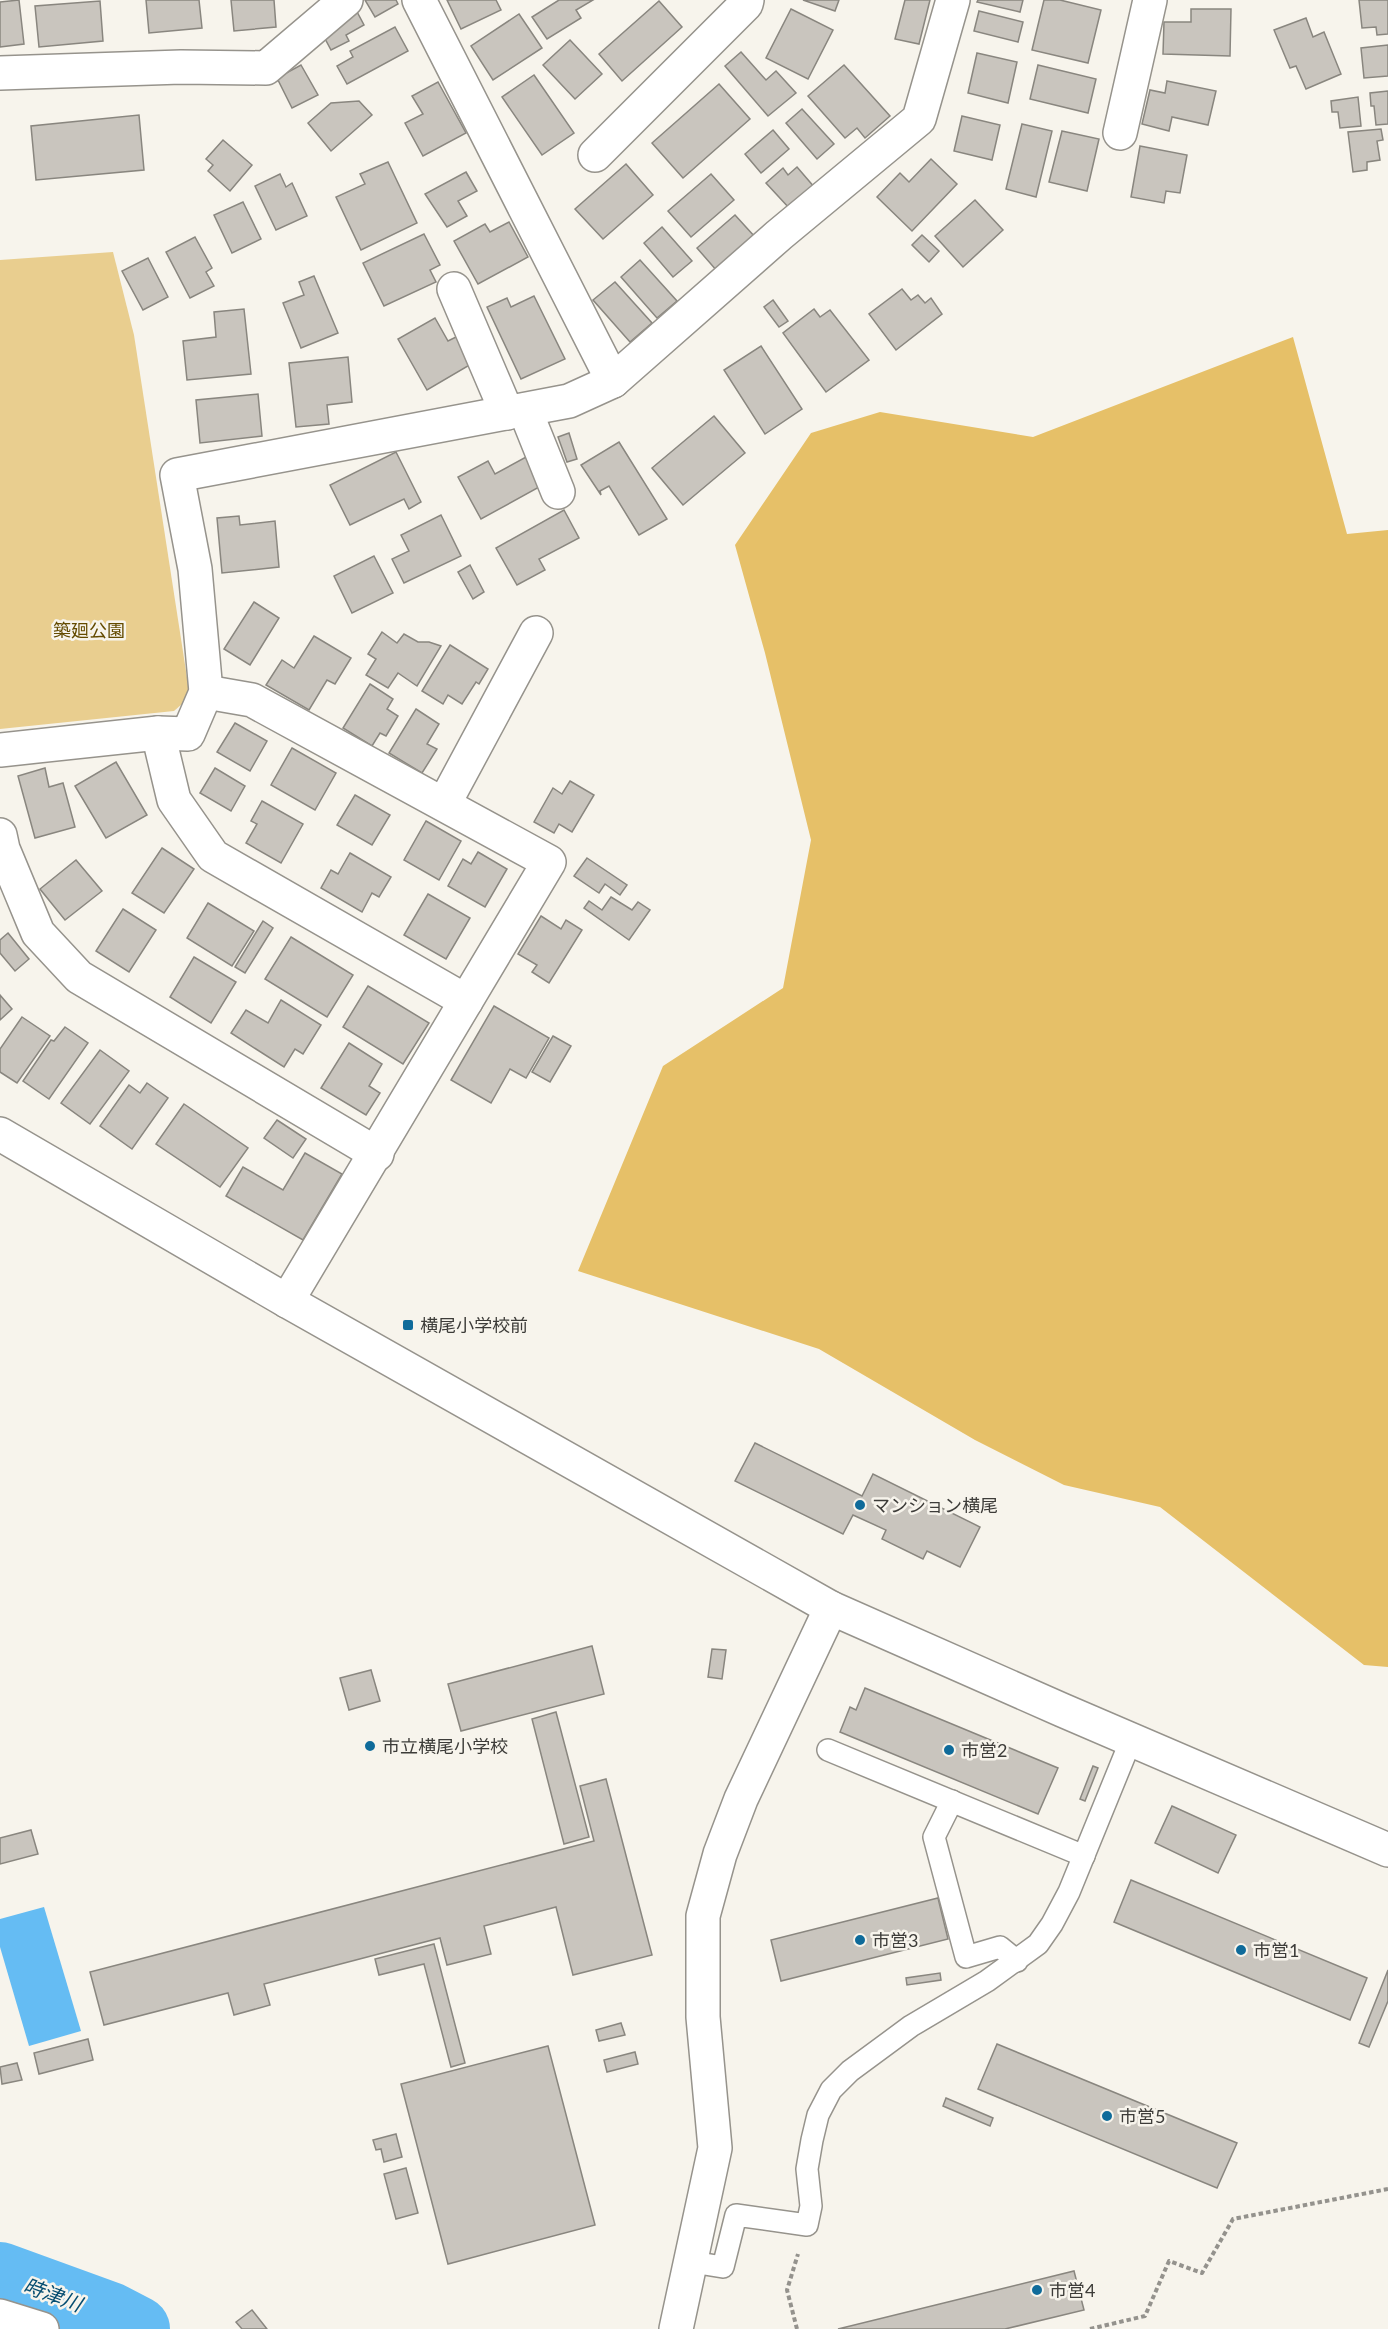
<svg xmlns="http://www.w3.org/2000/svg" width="1388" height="2329" font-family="Lato,'Noto Sans JP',sans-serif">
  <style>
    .green { fill: #e9ce8f }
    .forest { fill: #e6c068 }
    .water { fill: #65bcf3 }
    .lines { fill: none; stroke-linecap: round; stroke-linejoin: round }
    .river { stroke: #65bcf3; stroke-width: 66 }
    .building { fill: #c9c5be; stroke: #89867f; stroke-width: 1.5 }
    .service-casing { stroke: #96938c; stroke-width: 24 }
    .minor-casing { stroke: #96938c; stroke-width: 36 }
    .tertiary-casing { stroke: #96938c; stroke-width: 36 }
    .path { stroke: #94928d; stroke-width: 4; stroke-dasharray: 4.5 3; stroke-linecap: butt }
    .service { stroke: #fff; stroke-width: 21 }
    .minor { stroke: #fff; stroke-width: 33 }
    .tertiary { stroke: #fff; stroke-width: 33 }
    .poi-dot { fill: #0f6b9a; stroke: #f7f4ec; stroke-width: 2 }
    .labels { text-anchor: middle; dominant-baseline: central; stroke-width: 5; stroke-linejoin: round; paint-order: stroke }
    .park-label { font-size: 18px; fill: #644b00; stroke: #f7f4ec }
    .poi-label { font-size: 18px; fill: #3d3c39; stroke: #f7f4ec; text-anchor: start }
    .water-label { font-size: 20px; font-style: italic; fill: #054d71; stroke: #f7f4ec }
  </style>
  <rect width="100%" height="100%" fill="#f7f4ec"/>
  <path class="green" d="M113,252L134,335L190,697L174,711L0,729V260Z"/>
  <path class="forest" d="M1293,337L1347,534L1388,530V1667L1364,1665L1160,1507L1064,1485L975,1440L819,1349L578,1271L663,1066L783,988L811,840L765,653L735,545L811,433L880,412L1033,437Z"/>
  <path class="water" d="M44,1907L81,2031L29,2046L0,1947V1919Z"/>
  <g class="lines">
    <path class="river" d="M0,2275L110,2315L137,2329"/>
  </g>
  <g class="building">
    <path d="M19,0L24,44L0,47V2Z"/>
    <path d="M146,0H199L202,28L149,33Z"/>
    <path d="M231,0H274L276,27L234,31Z"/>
    <path d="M365,0H396L398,4L375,17Z"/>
    <path d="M447,0H496L501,10L461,29Z"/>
    <path d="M559,0H593L576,10L581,18L547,39L532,17Z"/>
    <path d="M803,0H839L835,11Z"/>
    <path d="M905,0H930L919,44L895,39Z"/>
    <path d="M978,0H1023L1020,12L977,2Z"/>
    <path d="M1044,0H1060L1101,10L1088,63L1032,50Z"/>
    <path d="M1359,0H1388V34L1377,35L1376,27L1362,28Z"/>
    <path d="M100,1L103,41L39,47L35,6Z"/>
    <path d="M659,1L682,27L622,81L599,54Z"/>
    <path d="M355,8L364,25L346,35L349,41L331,50L322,33Z"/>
    <path d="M791,9L833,30L808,79L766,58Z"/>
    <path d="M1191,9H1231L1230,56L1163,54L1164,22H1191Z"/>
    <path d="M979,11L1023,22L1018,42L974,31Z"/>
    <path d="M519,14L542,48L493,80L471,46Z"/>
    <path d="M1306,18L1313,37L1324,32L1341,74L1306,89L1296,66L1290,68L1274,30Z"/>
    <path d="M395,27L408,51L347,84L337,66L353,57L350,51Z"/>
    <path d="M570,40L602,74L575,99L543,65Z"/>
    <path d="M1388,45V76L1364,78L1361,48Z"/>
    <path d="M741,52L766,80L776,71L796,93L768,116L725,66Z"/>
    <path d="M977,53L1017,62L1008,103L968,93Z"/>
    <path d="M301,65L318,95L292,108L277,78Z"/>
    <path d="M844,65L890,116L865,138L857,128L845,138L808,96Z"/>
    <path d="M1038,65L1096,79L1088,113L1030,99Z"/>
    <path d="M534,75L574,133L542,155L502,97Z"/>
    <path d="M1167,81L1216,91L1208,125L1172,117L1169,131L1142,124L1150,90L1165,93Z"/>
    <path d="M438,82L466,133L423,156L405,123L423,114L412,96Z"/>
    <path d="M719,84L750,119L683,178L652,143Z"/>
    <path d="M1388,91V124L1376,125L1374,106H1371L1370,93Z"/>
    <path d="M1358,97L1361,126L1340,128L1338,112H1332L1331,101Z"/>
    <path d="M359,101L372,115L331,151L308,123L331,103Z"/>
    <path d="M802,109L834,144L817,159L786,123Z"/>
    <path d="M139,115L144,170L36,180L31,126Z"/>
    <path d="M962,116L1000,125L992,160L954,151Z"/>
    <path d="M1022,124L1052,131L1036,197L1006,189Z"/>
    <path d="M1381,129L1383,140L1377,141L1380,160L1367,162V170L1353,172L1348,132Z"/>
    <path d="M773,130L789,149L761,173L745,154Z"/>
    <path d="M1062,131L1099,139L1087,191L1049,182Z"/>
    <path d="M223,140L252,165L230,191L208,171L213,165L206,159Z"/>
    <path d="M1140,146L1187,155L1180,193L1166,191L1164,203L1131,197Z"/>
    <path d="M931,159L957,184L912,231L877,197L900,173L909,182Z"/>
    <path d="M388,162L417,223L361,250L336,197L365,184L360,174Z"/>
    <path d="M626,164L653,195L603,239L575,209Z"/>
    <path d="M797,167L815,188L790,209L766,183L783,168L788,175Z"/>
    <path d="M466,172L477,191L458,201L467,216L447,227L425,194Z"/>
    <path d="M280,174L286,187L292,183L307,216L276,230L255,186Z"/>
    <path d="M711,174L734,200L691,237L668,211Z"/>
    <path d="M975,200L1003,230L963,267L935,236Z"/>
    <path d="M243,202L261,239L232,253L214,215Z"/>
    <path d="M735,215L755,237L717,271L697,248Z"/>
    <path d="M509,222L528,257L478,284L454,241L485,224L490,232Z"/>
    <path d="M662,227L692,261L673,277L644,243Z"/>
    <path d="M424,234L440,265L430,270L436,282L384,306L363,263Z"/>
    <path d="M922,235L939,251L929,262L912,245Z"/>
    <path d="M195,237L212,268L206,272L214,286L190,298L166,252Z"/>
    <path d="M148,258L168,297L143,310L122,271Z"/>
    <path d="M640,260L677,301L657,318L621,277Z"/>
    <path d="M314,276L338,333L301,348L283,303L304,295L299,282Z"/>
    <path d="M615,282L652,323L630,342L593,300Z"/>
    <path d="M902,289L911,300L918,295L925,303L931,298L942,314L896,350L869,314Z"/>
    <path d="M534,296L565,359L521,379L487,307L507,298L511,307Z"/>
    <path d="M773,300L788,321L779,327L764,307Z"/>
    <path d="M244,309L251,374L187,380L183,341L216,337L214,312Z"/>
    <path d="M814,309L820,317L830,310L869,360L826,392L783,333Z"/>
    <path d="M435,318L448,341L458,336L473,363L427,390L398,339Z"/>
    <path d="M761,346L802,409L765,434L724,370Z"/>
    <path d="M348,357L352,402L327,405L329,424L296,427L289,363Z"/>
    <path d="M258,394L262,436L200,443L196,400Z"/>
    <path d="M714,416L745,453L683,505L652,468Z"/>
    <path d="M569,433L577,459L567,462L558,437Z"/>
    <path d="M619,442L667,519L639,535L609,486L600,491L601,495L581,465Z"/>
    <path d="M396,452L421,502L409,509L404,499L350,525L330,485Z"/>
    <path d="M526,457L541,486L481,519L458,477L488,461L495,474Z"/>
    <path d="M564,510L579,538L539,559L545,570L517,585L496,548Z"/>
    <path d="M441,515L461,556L404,583L392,559L409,551L401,535Z"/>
    <path d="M239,516L240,525L275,521L279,567L222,573L217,518Z"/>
    <path d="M374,556L393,593L352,613L334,576Z"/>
    <path d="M470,565L484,592L473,599L458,572Z"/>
    <path d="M254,602L279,618L250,665L224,649Z"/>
    <path d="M382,632L397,643L404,634L418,642H429L441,646L417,686L398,673L388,688L366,675L376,659L368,654Z"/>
    <path d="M314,636L351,658L335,684L327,680L309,710L266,685L282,660L294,668Z"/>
    <path d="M450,645L488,669L479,684L476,682L462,704L448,695L443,704L422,691Z"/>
    <path d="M370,684L393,699L387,709L398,716L386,736L380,733L372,746L343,728Z"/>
    <path d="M416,709L439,724L427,744L437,749L422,773L389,753Z"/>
    <path d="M235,723L267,741L250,771L217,752Z"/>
    <path d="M292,748L336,773L315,810L271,785Z"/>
    <path d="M116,762L147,815L106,838L75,786Z"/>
    <path d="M45,768L49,787L63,783L75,827L35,838L18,776Z"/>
    <path d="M215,768L245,786L231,811L200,793Z"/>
    <path d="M570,781L594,795L572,832L559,824L554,833L534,822L553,788L562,794Z"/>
    <path d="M355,795L390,815L372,845L337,825Z"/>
    <path d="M262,801L303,824L281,863L246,843L257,824L251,821Z"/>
    <path d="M426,821L461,841L439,880L404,860Z"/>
    <path d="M162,848L194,869L164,913L132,893Z"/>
    <path d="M478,852L507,869L485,907L448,886L463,859L471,864Z"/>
    <path d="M350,853L391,877L379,897L372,893L362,912L321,888L331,870L338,874Z"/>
    <path d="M587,858L627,885L620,895L605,884L599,893L574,876Z"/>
    <path d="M76,860L102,891L65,920L40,889Z"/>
    <path d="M428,894L470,918L446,959L404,935Z"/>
    <path d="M611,897L632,910L638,902L650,910L629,940L584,908L589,901L602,910Z"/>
    <path d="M208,903L254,931L232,966L187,938Z"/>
    <path d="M123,909L156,930L129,972L96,951Z"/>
    <path d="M541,916L561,929L566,920L582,930L549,983L532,972L537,965L518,954Z"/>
    <path d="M263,921L273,928L245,973L235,967Z"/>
    <path d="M8,933L29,959L15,971L0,953V940Z"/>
    <path d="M291,937L353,975L327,1017L265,979Z"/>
    <path d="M194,957L236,982L211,1023L170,997Z"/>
    <path d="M368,986L429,1023L403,1064L343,1027Z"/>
    <path d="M0,995L12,1009L0,1020Z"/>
    <path d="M281,1000L321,1025L303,1054L295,1049L284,1067L231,1033L246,1010L268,1023Z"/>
    <path d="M494,1006L549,1038L526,1078L510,1069L491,1103L451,1080Z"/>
    <path d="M22,1017L50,1036L17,1083L0,1072V1049Z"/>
    <path d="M65,1027L88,1043L49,1099L23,1081L51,1040L54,1041Z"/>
    <path d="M553,1036L571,1046L550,1082L532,1072Z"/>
    <path d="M349,1043L382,1064L369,1086L380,1093L366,1115L321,1088Z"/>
    <path d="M100,1050L129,1071L90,1124L61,1103Z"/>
    <path d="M147,1083L168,1098L132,1149L100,1126L129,1085L140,1093Z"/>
    <path d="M184,1104L248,1148L220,1187L156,1144Z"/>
    <path d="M277,1120L306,1139L293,1158L264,1138Z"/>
    <path d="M305,1153L342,1174L303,1240L226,1196L243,1167L283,1190Z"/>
    <path d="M755,1443L862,1496L873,1474L980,1527L960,1567L927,1551L923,1559L882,1539L886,1530L853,1515L843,1534L735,1481Z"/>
    <path d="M592,1646L604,1694L461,1731L448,1684Z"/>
    <path d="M712,1649L726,1650L722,1679L708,1677Z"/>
    <path d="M371,1670L380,1701L349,1710L340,1678Z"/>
    <path d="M865,1688L1058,1768L1038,1814L840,1732L850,1707L856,1710Z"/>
    <path d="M556,1712L589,1837L564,1844L532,1719Z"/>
    <path d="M1093,1766L1098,1768L1085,1801L1080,1799Z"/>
    <path d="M606,1779L652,1955L573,1975L556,1907L484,1926L491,1954L447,1965L440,1938L264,1984L270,2005L234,2015L228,1993L104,2025L90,1972L594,1841L580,1786Z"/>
    <path d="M1172,1806L1236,1835L1218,1873L1155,1843Z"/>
    <path d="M31,1830L38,1854L0,1864V1838Z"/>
    <path d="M1131,1880L1367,1978L1350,2020L1114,1922Z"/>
    <path d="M938,1898L948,1939L781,1981L771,1940Z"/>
    <path d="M434,1944L465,2063L451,2067L424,1964L379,1975L375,1959Z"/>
    <path d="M1388,1970V2001L1369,2047L1359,2043Z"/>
    <path d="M940,1973L941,1980L907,1985L906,1978Z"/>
    <path d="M621,2023L625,2035L599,2041L596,2030Z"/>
    <path d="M88,2039L93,2060L39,2074L34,2053Z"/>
    <path d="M997,2044L1237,2143L1217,2188L978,2089Z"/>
    <path d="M548,2046L595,2225L448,2264L401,2084Z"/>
    <path d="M635,2052L638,2064L607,2072L604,2060Z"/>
    <path d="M17,2063L22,2080L2,2084L0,2067Z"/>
    <path d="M946,2098L993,2118L990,2126L943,2106Z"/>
    <path d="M396,2134L402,2157L384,2162L381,2149L376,2150L373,2140Z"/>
    <path d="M406,2168L418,2213L396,2219L384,2174Z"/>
    <path d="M1074,2271L1084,2310L1005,2329H838Z"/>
    <path d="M252,2310L267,2329H242L236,2322Z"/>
  </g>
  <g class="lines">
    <defs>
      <g id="service">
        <path d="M828,1750L1084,1856"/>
        <path d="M952,1801L934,1837L966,1957L1000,1947L1017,1961"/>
        <path d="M692,2262L723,2267L736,2215L807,2225L811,2206L807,2169L812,2140L818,2115L831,2090L850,2071L911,2026L987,1981L1038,1944L1052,1924L1069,1892L1131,1740"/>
      </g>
      <g id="minor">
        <path d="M419,0L613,381"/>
        <path d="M0,73L181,67L266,68L346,0"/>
        <path d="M1120,133L1150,0"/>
        <path d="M595,155L746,4L747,0"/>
        <path d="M454,289L507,413"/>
        <path d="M525,410L558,492"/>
        <path d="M206,692L252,700L549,862L466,1001"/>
        <path d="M158,733L174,800L213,856L466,1001L287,1301"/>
        <path d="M0,750L158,733L188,734L206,692L195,569L177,475L569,401L613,381L779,235L919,119L953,0"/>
        <path d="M444,804L536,633"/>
        <path d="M0,835L3,849L38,933L79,977L377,1154"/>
        <path d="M0,2316L42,2329"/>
        <path d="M676,2329L715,2148L703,2017V1916L720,1854L741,1799L831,1608"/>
      </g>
      <path id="tertiary" d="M0,1134L287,1301L831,1608L1062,1710L1388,1850"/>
    </defs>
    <use href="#service" class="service-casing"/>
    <use href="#minor" class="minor-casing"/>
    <use href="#tertiary" class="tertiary-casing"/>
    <g class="path">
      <path d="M797,2329L787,2290L798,2254"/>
      <path d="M1090,2329L1145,2316L1169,2261L1202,2273L1233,2219L1388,2189"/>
    </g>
    <use href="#service" class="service"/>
    <use href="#minor" class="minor"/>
    <use href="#tertiary" class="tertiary"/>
  </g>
  <g class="poi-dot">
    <rect x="402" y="1319" width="12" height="12" rx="3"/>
    <circle cx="860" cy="1505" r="6"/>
    <circle cx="370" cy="1746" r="6"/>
    <circle cx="949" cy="1750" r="6"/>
    <circle cx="860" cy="1940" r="6"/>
    <circle cx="1241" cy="1950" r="6"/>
    <circle cx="1107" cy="2116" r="6"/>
    <circle cx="1037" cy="2290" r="6"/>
  </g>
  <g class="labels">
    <g class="park-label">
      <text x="89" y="630">築廻公園</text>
    </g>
    <g class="poi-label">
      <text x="420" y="1325">横尾小学校前</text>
      <text x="872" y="1505">マンション横尾</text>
      <text x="382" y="1746">市立横尾小学校</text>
      <text x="961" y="1750">市営2</text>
      <text x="872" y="1940">市営3</text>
      <text x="1253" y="1950">市営1</text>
      <text x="1119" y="2116">市営5</text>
      <text x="1049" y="2290">市営4</text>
    </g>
    <g class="water-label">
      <text transform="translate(53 2294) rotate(20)">時津川</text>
    </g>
  </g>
</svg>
